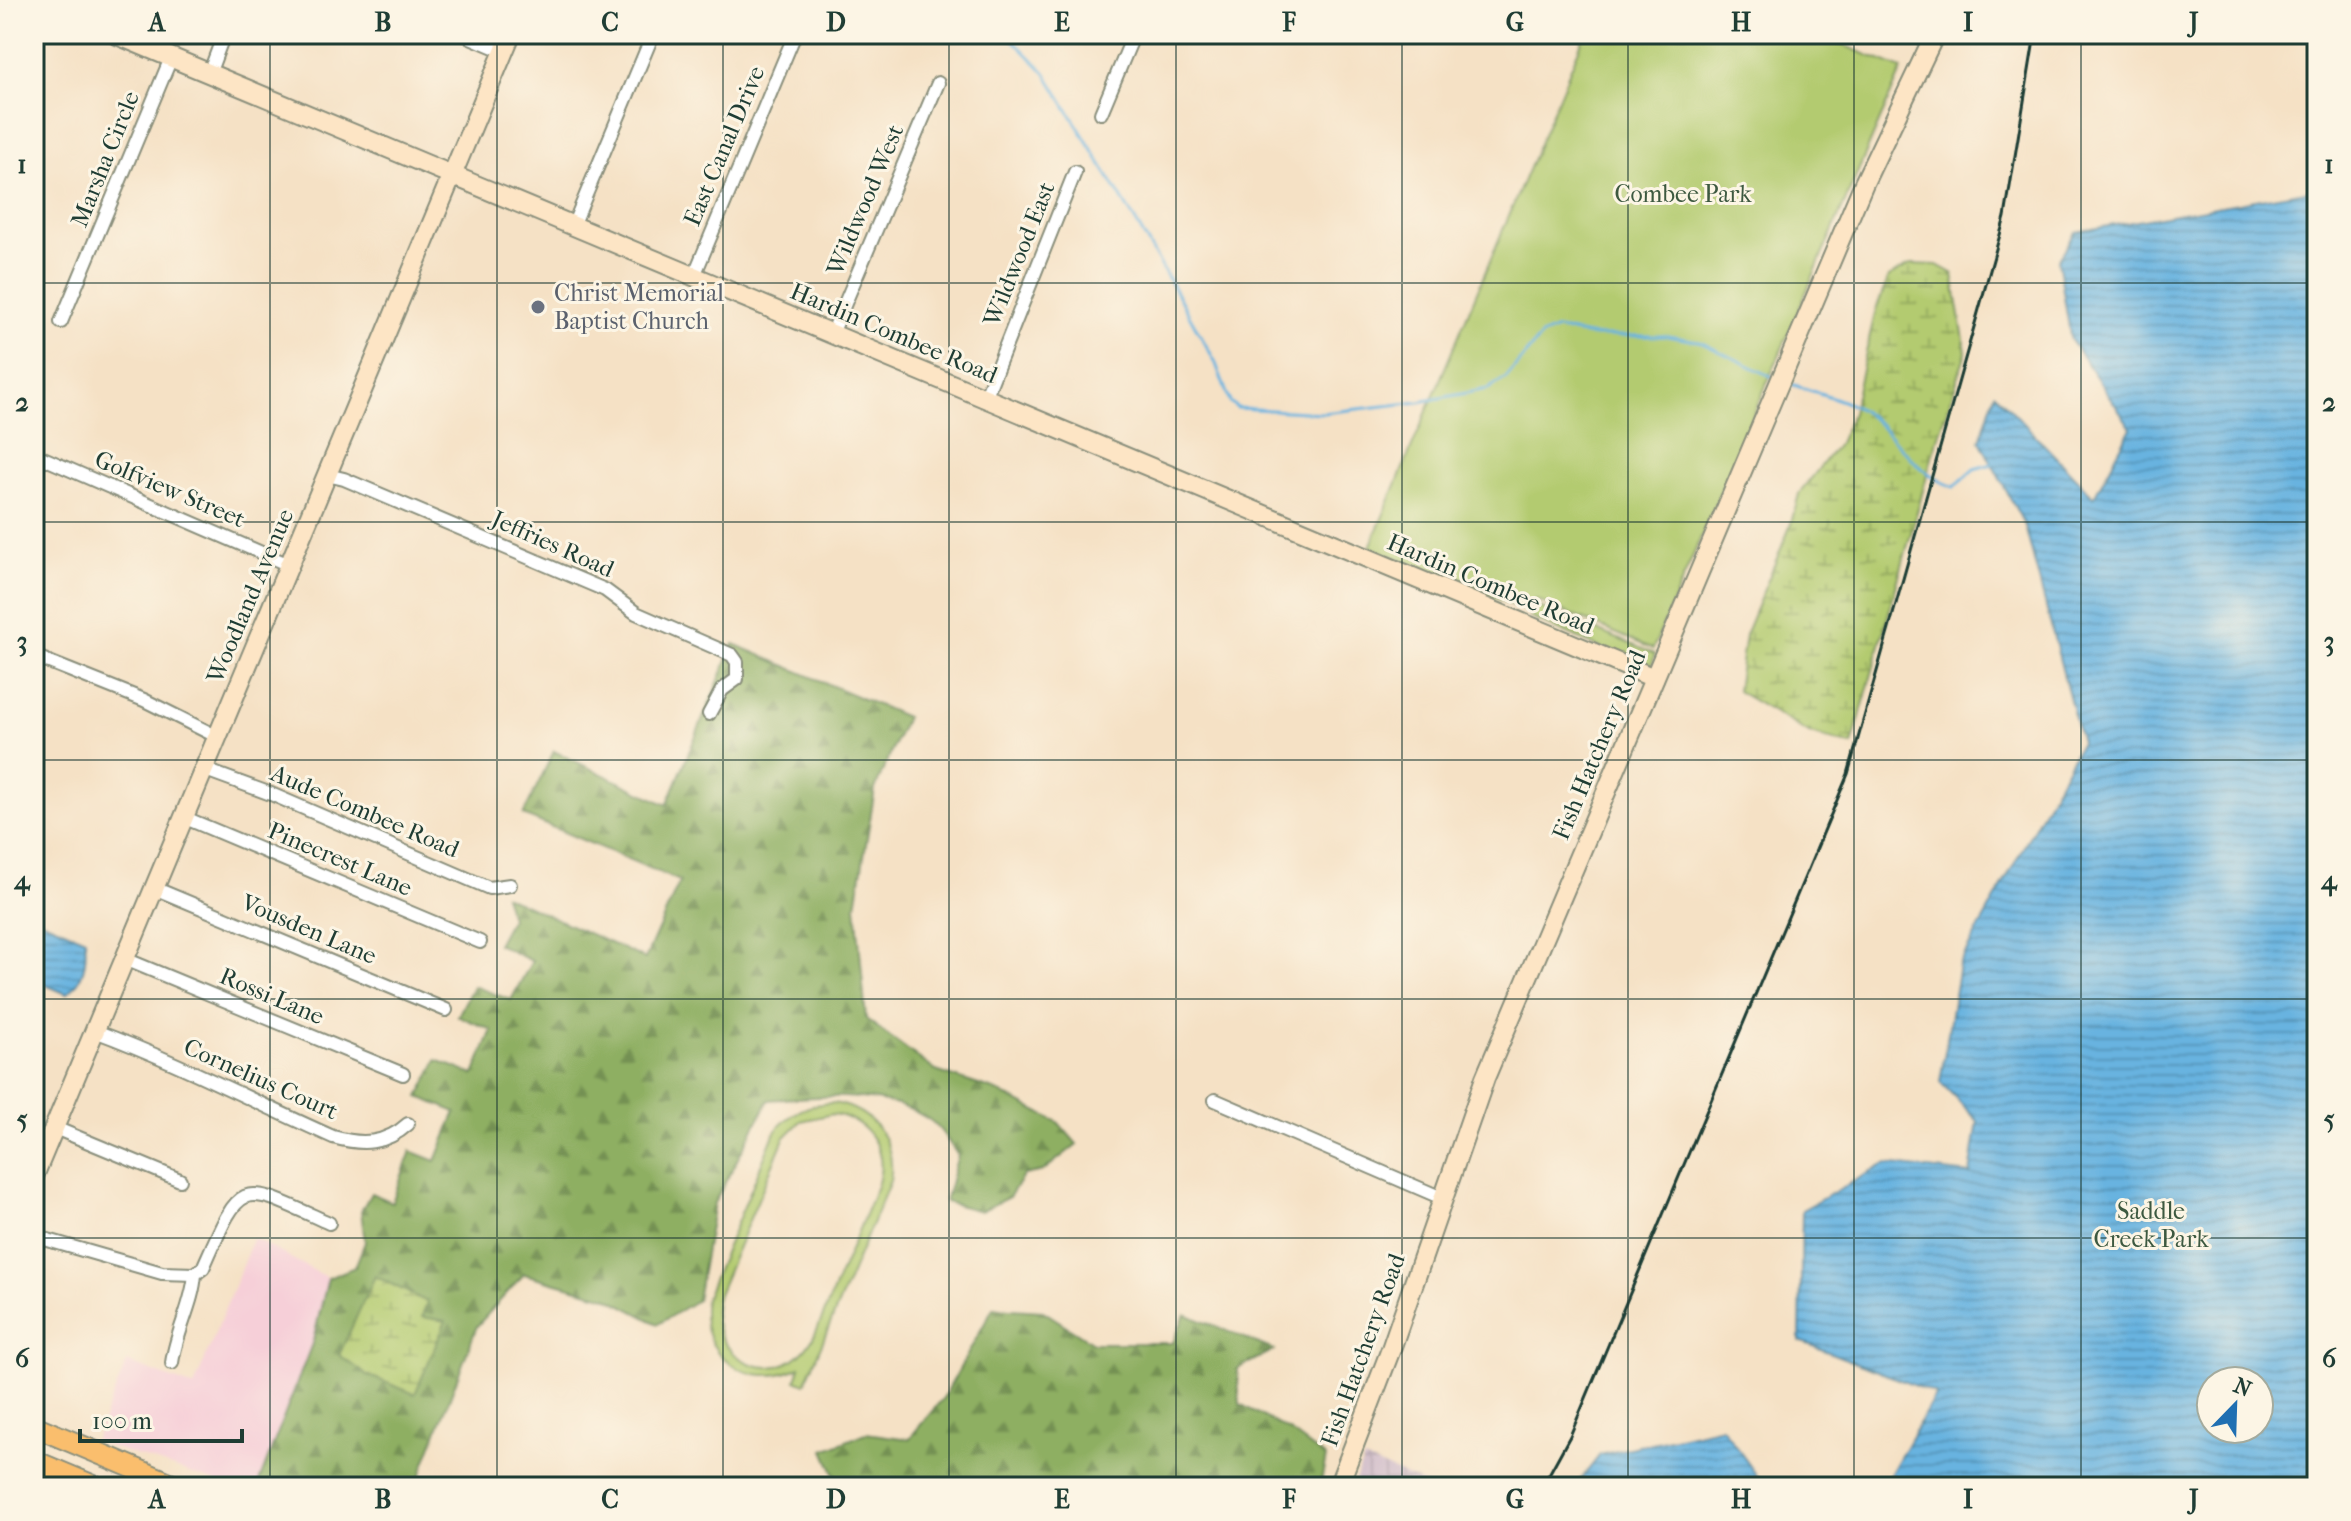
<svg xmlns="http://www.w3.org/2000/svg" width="2351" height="1521" font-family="'IM FELL French Canon',serif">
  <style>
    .built { fill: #f6cfd8 }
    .industrial { fill: url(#industrial-grid) }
    .forest { fill: url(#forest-firs); stroke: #56764b; stroke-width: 2; fill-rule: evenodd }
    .wetland { fill: url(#wetland-marsh); stroke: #698452; stroke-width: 2 }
    .park { fill: #b3cb70; stroke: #698452; stroke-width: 2; fill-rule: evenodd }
    .water { fill: url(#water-rules); stroke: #43788a; stroke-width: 2; fill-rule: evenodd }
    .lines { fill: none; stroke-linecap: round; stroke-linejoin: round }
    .stream { stroke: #67b3e0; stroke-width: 3 }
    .street-casing { stroke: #8a8f7c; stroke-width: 16 }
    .secondary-casing { stroke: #8a8f7c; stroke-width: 22 }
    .primary-casing { stroke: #8a8f7c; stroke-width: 24 }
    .street { stroke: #fff; stroke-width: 12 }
    .secondary { stroke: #fde5c5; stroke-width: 18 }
    .primary { stroke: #fabe6d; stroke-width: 20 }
    .rail { stroke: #1f3d34; stroke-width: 3 }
    .grid { fill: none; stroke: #1f3d34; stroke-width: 2; stroke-opacity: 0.55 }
    .worship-dot { fill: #6b7280; stroke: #fcf5e5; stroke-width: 3 }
    .labels { text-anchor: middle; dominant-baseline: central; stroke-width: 6; stroke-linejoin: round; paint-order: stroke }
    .street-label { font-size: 24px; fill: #1f3d34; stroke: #fcf5e5 }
    .park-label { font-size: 24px; fill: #3d5940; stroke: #fcf5e5 }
    .worship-label { font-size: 24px; fill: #5b616d; stroke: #fcf5e5; text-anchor: start }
    .neatline { fill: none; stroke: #1f3d34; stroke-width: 3 }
    .grid-label { font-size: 26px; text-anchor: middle; font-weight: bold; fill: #1f3d34 }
  </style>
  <defs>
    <pattern id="industrial-grid" width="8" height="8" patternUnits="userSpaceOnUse" patternTransform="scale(2)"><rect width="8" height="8" fill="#d1bdca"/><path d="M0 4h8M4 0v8" fill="none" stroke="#b3a3ae"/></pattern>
    <pattern id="forest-firs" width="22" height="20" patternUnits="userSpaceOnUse" patternTransform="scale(2)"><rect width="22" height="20" fill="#8eaf62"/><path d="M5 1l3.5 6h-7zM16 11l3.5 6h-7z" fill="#739052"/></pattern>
    <pattern id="wetland-marsh" width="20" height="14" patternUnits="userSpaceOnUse" patternTransform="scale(2)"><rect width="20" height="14" fill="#b3cb70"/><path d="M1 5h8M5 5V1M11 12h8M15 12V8" fill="none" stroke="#91a65d"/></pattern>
    <pattern id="water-rules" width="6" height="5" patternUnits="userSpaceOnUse" patternTransform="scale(2)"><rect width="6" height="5" fill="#67b3e0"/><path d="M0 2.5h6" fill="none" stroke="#5493b6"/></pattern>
  </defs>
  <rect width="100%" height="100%" fill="#fcf5e5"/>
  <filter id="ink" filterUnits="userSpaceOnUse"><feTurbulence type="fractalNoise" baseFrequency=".0125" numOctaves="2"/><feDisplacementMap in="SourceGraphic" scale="16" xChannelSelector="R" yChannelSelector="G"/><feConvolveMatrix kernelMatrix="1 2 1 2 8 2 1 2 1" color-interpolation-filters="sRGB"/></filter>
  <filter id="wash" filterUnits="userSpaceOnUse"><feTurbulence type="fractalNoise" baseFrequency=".006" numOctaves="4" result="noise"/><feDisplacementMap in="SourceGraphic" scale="32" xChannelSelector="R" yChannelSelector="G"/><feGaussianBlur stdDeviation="1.8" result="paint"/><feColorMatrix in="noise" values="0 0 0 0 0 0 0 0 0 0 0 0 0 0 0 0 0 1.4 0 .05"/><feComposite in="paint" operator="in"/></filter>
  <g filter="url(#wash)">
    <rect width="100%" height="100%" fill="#f5e1c5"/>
    <path class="built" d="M253,1238L328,1278L313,1341L257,1487H231L94,1441L127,1362L194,1387Z"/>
    <path class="industrial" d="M1364,1459L1433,1487H1352Z"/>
    <g class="forest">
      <path d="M734,644L906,717L875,789L856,905L866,1019L936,1071L997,1091L1058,1122L1077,1144L1043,1171L1024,1175L1009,1197L981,1211L945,1202L958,1155C950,1145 942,1129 931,1121C888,1090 819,1096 769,1100L714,1203L697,1300L658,1324L607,1297L524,1274L477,1326L416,1487H257L313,1341L328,1278L355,1267L365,1242L361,1211L371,1193L392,1202L411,1151L436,1161L456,1112L419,1097L437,1060L474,1075L492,1030L458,1016L473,986L511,1000L532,961L497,944L511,918L504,895L645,959L680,881L523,815L554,751L667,805ZM427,1302L422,1317L445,1321L339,1355Z"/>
      <path d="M993,1308L1043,1311L1093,1343H1173L1185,1314L1274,1350L1237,1369L1240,1404L1291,1432L1326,1458L1320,1487H866L836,1478L824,1450L866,1433L909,1439L944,1397Z"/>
    </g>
    <g class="wetland">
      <path d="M1911,264L1937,265L1953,274L1966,352L1933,454L1852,745L1811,734L1737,691L1745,635L1790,527L1799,494L1839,443L1852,413L1876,309L1889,277Z"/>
      <path d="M375,1276L427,1302L422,1317L446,1321L415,1394L367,1375L339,1355Z"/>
    </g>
    <g class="park">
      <path d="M1585,34H1816L1902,69L1653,649L1535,599L1529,612L1370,547Z"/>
      <path d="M1537,606L1655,654L1651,670L1529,617Z"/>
      <path d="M834,1103C873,1110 897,1142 890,1181L805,1384L796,1380L800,1367C750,1392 696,1356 705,1299L775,1132C790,1112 809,1103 834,1103ZM833,1114C869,1120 889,1151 877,1186C862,1222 847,1258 832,1294C824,1312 818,1334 805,1349C765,1394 700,1346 718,1294L784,1138L801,1121Z"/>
    </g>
    <g class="water">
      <path d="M2317,189V1487H1883L1936,1394L1800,1341L1802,1210L1885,1164L1970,1174L1978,1121L1940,1082L1959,965L2081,742L2025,526L1980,441L1995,393L2094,497L2131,428L2071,340L2058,260L2076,232ZM2211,1381H2259V1429H2211Z"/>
      <path d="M34,917L85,939C87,961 85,980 67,994L34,980Z"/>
      <path d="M1722,1427L1765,1487H1575L1600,1455Z"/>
    </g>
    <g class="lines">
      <g class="stream">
        <path d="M1007,34L1045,72L1139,227L1215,361L1230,402L1237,408L1323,413L1419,402L1488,389L1506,378L1541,336L1557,329L1594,336H1667L1698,341L1775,378"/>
        <path d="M1786,382C1816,394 1847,397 1873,419C1900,442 1918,475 1954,487L1974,469L1992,464"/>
      </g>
    </g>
  </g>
  <g filter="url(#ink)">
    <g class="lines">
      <defs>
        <g id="street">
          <path d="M463,34L503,51"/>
          <path d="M209,74L224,34"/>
          <path d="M1101,113L1134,34"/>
          <path d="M573,226L653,34"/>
          <path d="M694,276L795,34"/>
          <path d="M61,322L171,58"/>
          <path d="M832,334L938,83"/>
          <path d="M985,398L1075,172"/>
          <path d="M34,454L289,565"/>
          <path d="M327,475L344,479L605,590L636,613L732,655L737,662V679L722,690L709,714"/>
          <path d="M34,656L144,700L216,736"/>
          <path d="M203,769L271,794L489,888L510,885"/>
          <path d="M183,817L480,942"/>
          <path d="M154,888L446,1010"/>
          <path d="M125,959L403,1074"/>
          <path d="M95,1031C176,1061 254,1102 333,1137C361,1145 385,1145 408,1124"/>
          <path d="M1215,1100L1442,1198"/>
          <path d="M55,1128L180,1180"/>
          <path d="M34,1236L162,1273L195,1274"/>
          <path d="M172,1363C176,1332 193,1304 195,1274L203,1268C243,1177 238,1182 329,1223"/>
        </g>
        <g id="secondary">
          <path d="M115,34L1654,678"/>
          <path d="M34,1176L511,34"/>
          <path d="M1338,1487L1391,1349L1485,1078L1864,183L1935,34"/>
        </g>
        <g id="primary">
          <path d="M34,1426L179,1487"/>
          <path d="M34,1461L96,1487"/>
        </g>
      </defs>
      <use href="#street" class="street-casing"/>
      <use href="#secondary" class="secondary-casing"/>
      <use href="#primary" class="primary-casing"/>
      <use href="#street" class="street"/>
      <use href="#secondary" class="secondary"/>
      <use href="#primary" class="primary"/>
      <path class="rail" d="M1542,1487L1570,1436L1848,774L2005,217L2035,34"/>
    </g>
  </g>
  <path class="grid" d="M270,34V1487M497,34V1487M723,34V1487M949,34V1487M1176,34V1487M1402,34V1487M1628,34V1487M1854,34V1487M2081,34V1487M34,283H2317M34,522H2317M34,760H2317M34,999H2317M34,1238H2317"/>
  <circle class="worship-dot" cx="538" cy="307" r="8"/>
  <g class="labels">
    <g class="street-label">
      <text transform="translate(724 146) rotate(-67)">East Canal Drive</text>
      <text transform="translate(105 159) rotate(-68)">Marsha Circle</text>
      <text transform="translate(865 200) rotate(-67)">Wildwood West</text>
      <text transform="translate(1019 254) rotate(-68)">Wildwood East</text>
      <text transform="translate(894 333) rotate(23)">Hardin Combee Road</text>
      <text transform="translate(170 489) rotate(23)">Golfview Street</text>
      <text transform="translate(553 544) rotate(24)">Jeffries Road</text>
      <text transform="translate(1491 584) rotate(23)">Hardin Combee Road</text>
      <text transform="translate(250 596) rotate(-67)">Woodland Avenue</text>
      <text transform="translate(1599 745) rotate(-67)">Fish Hatchery Road</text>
      <text transform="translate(365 811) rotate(23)">Aude Combee Road</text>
      <text transform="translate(340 859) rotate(23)">Pinecrest Lane</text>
      <text transform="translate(309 929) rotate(23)">Vousden Lane</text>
      <text transform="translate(272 996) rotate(23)">Rossi Lane</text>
      <text transform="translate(261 1079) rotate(24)">Cornelius Court</text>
      <text transform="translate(1363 1350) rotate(-70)">Fish Hatchery Road</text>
    </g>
    <g class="park-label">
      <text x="1683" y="194">Combee Park</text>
      <text x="2151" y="1211">Saddle<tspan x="2151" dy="28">Creek Park</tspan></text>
    </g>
    <g class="worship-label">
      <text x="554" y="293">Christ Memorial<tspan x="554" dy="28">Baptist Church</tspan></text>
    </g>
  </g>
  <rect width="2351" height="1521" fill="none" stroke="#fcf5e5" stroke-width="88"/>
  <g transform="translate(2235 1405) rotate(23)"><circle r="38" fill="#fcf5e5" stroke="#a4ab9e" stroke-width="2"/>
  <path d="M0-6L14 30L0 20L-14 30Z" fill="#1f6fb2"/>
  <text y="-12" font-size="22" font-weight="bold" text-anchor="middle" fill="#1f3d34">N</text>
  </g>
  <path d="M80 1429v12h162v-12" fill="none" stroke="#1f3d34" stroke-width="4"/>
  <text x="92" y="1429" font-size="24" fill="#1f3d34" stroke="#fcf5e5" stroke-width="6" paint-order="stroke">100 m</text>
  <rect x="44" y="44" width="2263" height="1433" class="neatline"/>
  <g class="grid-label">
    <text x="157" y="31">A</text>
    <text x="383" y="31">B</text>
    <text x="610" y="31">C</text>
    <text x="836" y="31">D</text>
    <text x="1062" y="31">E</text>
    <text x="1289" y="31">F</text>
    <text x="1515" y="31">G</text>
    <text x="1741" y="31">H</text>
    <text x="1968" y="31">I</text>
    <text x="2194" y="31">J</text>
    <text x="22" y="173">1</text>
    <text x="2329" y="173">1</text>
    <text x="22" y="411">2</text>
    <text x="2329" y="411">2</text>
    <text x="22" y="650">3</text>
    <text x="2329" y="650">3</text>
    <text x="22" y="889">4</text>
    <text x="2329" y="889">4</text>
    <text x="22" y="1128">5</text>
    <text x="2329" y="1128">5</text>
    <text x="22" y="1367">6</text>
    <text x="2329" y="1367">6</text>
    <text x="157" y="1508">A</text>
    <text x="383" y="1508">B</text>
    <text x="610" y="1508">C</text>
    <text x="836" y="1508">D</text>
    <text x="1062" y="1508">E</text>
    <text x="1289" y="1508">F</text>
    <text x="1515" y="1508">G</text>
    <text x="1741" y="1508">H</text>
    <text x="1968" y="1508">I</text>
    <text x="2194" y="1508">J</text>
  </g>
</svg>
